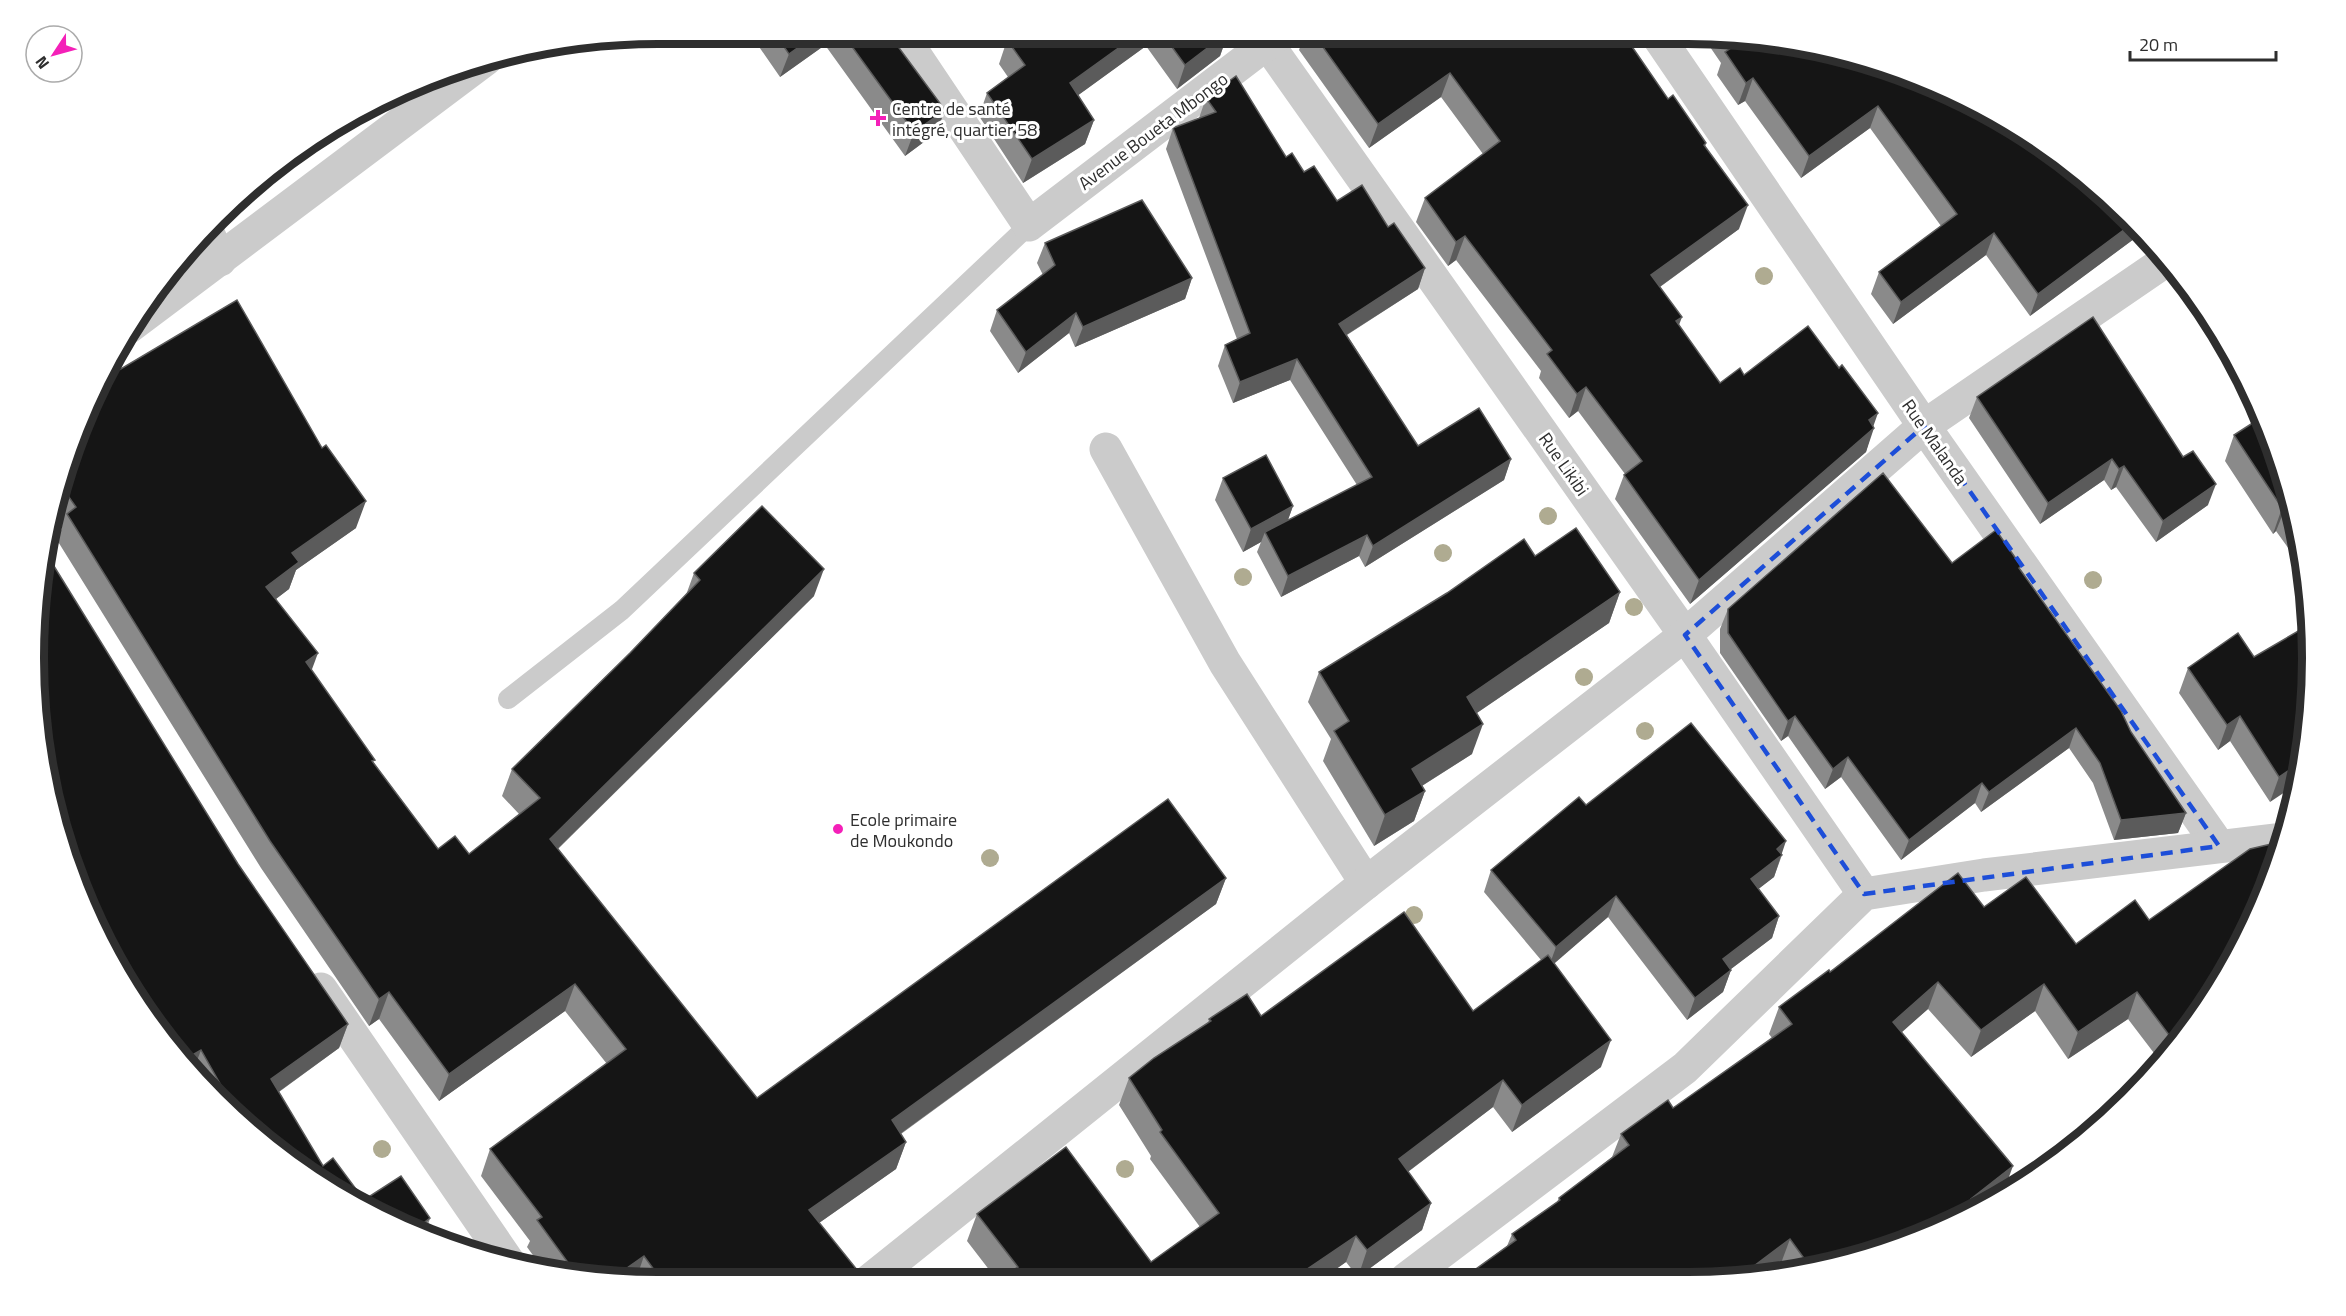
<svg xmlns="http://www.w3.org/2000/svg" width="2346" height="1316" font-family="'Titillium Web',sans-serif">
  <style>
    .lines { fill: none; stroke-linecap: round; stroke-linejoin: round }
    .service { stroke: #cbcbcb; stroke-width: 20 }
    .minor { stroke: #cbcbcb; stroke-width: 33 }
    .tree { fill: #afab91 }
    .wall { fill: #8a8a8a }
    .shaded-wall { fill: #5b5b5b }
    .building { fill: #151515; stroke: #5b5b5b; stroke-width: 1.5 }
    .marked { fill: none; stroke: #1d4ed8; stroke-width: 4.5; stroke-dasharray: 12 8; stroke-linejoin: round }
    .poi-dot { fill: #f420b8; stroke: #fff; stroke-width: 2 }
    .labels { text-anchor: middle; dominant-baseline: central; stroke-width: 6; stroke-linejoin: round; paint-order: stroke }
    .poi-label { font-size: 18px; fill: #2e2e2e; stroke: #fff; text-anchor: start }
    .street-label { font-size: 18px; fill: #2e2e2e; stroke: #fff }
    .rim { fill: none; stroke: #2e2e2e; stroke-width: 8 }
  </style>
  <rect width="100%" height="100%" fill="#fff"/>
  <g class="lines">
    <path class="service" d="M508,699L622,610L1029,225"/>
    <g class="minor">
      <path d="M1657,35L1924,426L2219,846"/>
      <path d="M1262,36L1685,635L1864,894"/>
      <path d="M903,37L1029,225L1277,36"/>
      <path d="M206,228L220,260"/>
      <path d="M129,327L486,59"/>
      <path d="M1106,449L1225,663L1366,883"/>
      <path d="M321,989L510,1264"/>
      <path d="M1406,1279L1685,1068L1864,894L1984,875L2284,839"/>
      <path d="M869,1281L1366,883L1685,635L1924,426L2167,260"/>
    </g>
  </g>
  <g class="tree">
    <circle cx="1764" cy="276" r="9"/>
    <circle cx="1548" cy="516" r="9"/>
    <circle cx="1443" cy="553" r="9"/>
    <circle cx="1243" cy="577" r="9"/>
    <circle cx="2093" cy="580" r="9"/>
    <circle cx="1634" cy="607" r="9"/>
    <circle cx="1584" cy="677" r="9"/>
    <circle cx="1645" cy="731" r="9"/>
    <circle cx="990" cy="858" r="9"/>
    <circle cx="1414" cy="915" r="9"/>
    <circle cx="382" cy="1149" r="9"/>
    <circle cx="1125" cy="1169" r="9"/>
  </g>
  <g class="wall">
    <path d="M1711,34H1729L2100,188L2142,233L2030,316L1986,255L1893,324L1871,294L1879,272L1941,226L1870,128L1801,178L1745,101L1738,105L1717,75L1721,63L1708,44Z"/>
    <path d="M1624,35L1668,99L1706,143L1705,147L1739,229L1660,287L1679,325L1720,383L1744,375L1873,426L1866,452L1690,604L1615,499L1624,475L1625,474L1578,411L1569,418L1539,378L1541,371L1456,260L1448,266L1416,222L1425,198L1483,154L1441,97L1369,148L1299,50L1304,36Z"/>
    <path d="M1227,36L1220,56L1177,89L1146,46L1078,95L1094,120L1085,144L1023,183L979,116L987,93L1008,77L999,64L1007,40L1012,37Z"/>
    <path d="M891,37L945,110L936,133L905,156L825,45L780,77L753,38Z"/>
    <path d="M1206,98L1286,157L1337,201L1388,227L1425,268L1418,289L1347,335L1418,446L1511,459L1504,480L1365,567L1359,556L1281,597L1257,552L1261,542L1243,552L1215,500L1223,478L1293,506L1288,520L1357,485L1290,380L1233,403L1218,366L1225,345L1237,339L1166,149L1173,128L1199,118Z"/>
    <path d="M1045,243L1192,278L1185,299L1075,347L1069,333L1018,373L990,331L997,310L1043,275L1037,263Z"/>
    <path d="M2093,317L2208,505L2156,542L2116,487L2111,490L2104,480L2040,524L1969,418L1977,397Z"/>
    <path d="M97,383L356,528L296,570L289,589L276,599L312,671L374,763L438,849L469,854L519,814L502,796L512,769L630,653L686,595L694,573L814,596L558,849L757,1098L1226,878L1216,904L901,1134L906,1142L896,1169L819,1223L866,1281L617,1282L543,1269L527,1247L530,1241L481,1176L490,1149L607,1064L565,1011L439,1101L379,1019L369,1026L261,868L57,540L62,528L51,513L54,496Z"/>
    <path d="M2234,435L2292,497L2304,570L2276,531L2273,534L2225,461Z"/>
    <path d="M1535,556L1620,592L1609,623L1477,713L1472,754L1422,786L1425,791L1414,821L1374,846L1323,761L1331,739L1308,702L1319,672Z"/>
    <path d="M1952,563L2020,569L2186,813L2178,833L2114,840L2093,783L2069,748L1981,812L1975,803L1901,860L1841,777L1825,789L1788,736L1781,741L1720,653V629L1728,609Z"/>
    <path d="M2254,657L2308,740L2270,802L2230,741L2218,750L2179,693L2188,668Z"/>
    <path d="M1586,805L1781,854L1782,855L1774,877L1758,889L1779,916L1772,938L1731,969V970L1723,992L1687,1020L1608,917L1554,963L1601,1067L1512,1132L1493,1107L1408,1172L1431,1203L1422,1230L1358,1277L1346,1262L1322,1279L997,1280L967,1241L977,1214L1151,1262L1200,1227L1150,1159L1151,1156L1119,1105L1129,1078L1208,1024L1209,1019L1261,1016L1473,1011L1541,960L1484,892L1491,870Z"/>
    <path d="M238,864L348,1024L339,1048L279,1092L323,1166L364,1200L430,1218L428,1225L345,1199L246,1128L188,1070Z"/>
    <path d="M1984,907L2076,944L2149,920L2229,971L2160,1061L2128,1019L2068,1059L2035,1011L1971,1057L1928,1009L1901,1032L2003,1193L1889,1250L1786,1274L1780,1266L1765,1278L1462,1279L1507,1246L1512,1234L1557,1202L1559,1198L1612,1157L1621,1134L1673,1108L1772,1038L1769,1034L1779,1007L1830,972Z"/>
  </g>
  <g class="shaded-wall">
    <path d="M1135,36H1149L1146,46L1062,107L1070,83Z"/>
    <path d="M1223,36H1227L1220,56L1177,89L1185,65Z"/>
    <path d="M811,38H828L825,45L780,77L789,54Z"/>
    <path d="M1450,73L1441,97L1369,148L1378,124Z"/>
    <path d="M1753,78L1745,101L1738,105L1746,83Z"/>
    <path d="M1878,106L1870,128L1801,178L1809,156Z"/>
    <path d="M945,110L936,133L905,156L914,132Z"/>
    <path d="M1094,120L1085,144L1023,183L1032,159Z"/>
    <path d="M1748,205L1739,229L1643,299L1651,275Z"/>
    <path d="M2133,223L2142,233L2030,316L2038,294Z"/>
    <path d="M1994,233L1986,255L1893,324L1901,302Z"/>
    <path d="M1465,236L1456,260L1448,266L1456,242Z"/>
    <path d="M180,260L177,268L169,274Z"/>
    <path d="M1425,268L1418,289L1332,344L1339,324Z"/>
    <path d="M1192,278L1185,299L1075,347L1083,327Z"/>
    <path d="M1076,313L1069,333L1018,373L1026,352Z"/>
    <path d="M1682,317L1673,341L1676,321Z"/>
    <path d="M1297,359L1290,380L1233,403L1240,382Z"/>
    <path d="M1586,387L1578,411L1569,418L1577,394Z"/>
    <path d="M1878,413L1872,430L1874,428L1866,452L1690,604L1699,580L1869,420Z"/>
    <path d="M1511,459L1504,480L1365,567L1373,546Z"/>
    <path d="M2112,459L2104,480L2040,524L2048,503Z"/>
    <path d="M2124,466L2116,487L2111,490L2119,469Z"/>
    <path d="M2216,484L2208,505L2156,542L2163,521Z"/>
    <path d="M366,501L356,528L296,570L289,589L256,614L266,587L292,553Z"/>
    <path d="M1293,506L1285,528L1265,532L1261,542L1243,552L1251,529Z"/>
    <path d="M2286,506L2276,531L2273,534L2282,508Z"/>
    <path d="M1367,535L1359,556L1281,597L1288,576Z"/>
    <path d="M824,569L814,596L540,866L550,839Z"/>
    <path d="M1620,592L1609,623L1456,727L1467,697Z"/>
    <path d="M318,653L308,680L306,662Z"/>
    <path d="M1795,716L1788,736L1781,741L1788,721Z"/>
    <path d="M2240,716L2230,741L2218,750L2227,725Z"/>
    <path d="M1483,724L1472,754L1401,799L1412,769Z"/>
    <path d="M2076,728L2069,748L1981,812L1989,792Z"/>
    <path d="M1848,757L1841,777L1825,789L1833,769Z"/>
    <path d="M2303,761L2297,784L2270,802L2279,777Z"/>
    <path d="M1982,783L1975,803L1901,860L1909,840Z"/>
    <path d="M1425,791L1414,821L1374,846L1385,815Z"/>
    <path d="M2186,813L2178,833L2114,840L2121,820Z"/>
    <path d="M1786,841L1774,877L1743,901L1751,879L1777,849Z"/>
    <path d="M1226,878L1216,904L882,1147L892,1120Z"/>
    <path d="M1616,896L1608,917L1548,969L1556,947Z"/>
    <path d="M1779,916L1772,938L1715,981L1723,959Z"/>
    <path d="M1731,970L1723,992L1687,1020L1695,998Z"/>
    <path d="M1938,982L1928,1009L1883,1049L1893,1022Z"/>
    <path d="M575,984L565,1011L439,1101L449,1074Z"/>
    <path d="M2044,984L2035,1011L1971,1057L1981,1030Z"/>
    <path d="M389,992L379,1019L369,1026L379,999Z"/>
    <path d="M2137,992L2128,1019L2068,1059L2078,1032Z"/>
    <path d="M2195,1016L2160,1061L2169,1035Z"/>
    <path d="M348,1024L339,1048L263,1103L271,1079Z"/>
    <path d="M1611,1040L1601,1067L1512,1132L1522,1105Z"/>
    <path d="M201,1050L192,1074L182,1061Z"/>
    <path d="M1503,1080L1493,1107L1389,1186L1399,1159Z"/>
    <path d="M906,1142L896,1169L799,1237L809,1210Z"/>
    <path d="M2013,1166L2003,1193L1966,1212L1971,1199Z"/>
    <path d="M1431,1203L1422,1230L1358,1277L1367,1250Z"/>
    <path d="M1356,1236L1346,1262L1322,1279H1296L1297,1276Z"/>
    <path d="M1790,1239L1780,1266L1765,1278H1738Z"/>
    <path d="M644,1256L635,1282H617L610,1280Z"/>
  </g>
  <g class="building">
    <path d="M1725,34L1889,66L2001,117L2100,188L2133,223L2038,294L1994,233L1901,302L1879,272L1957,214L1878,106L1809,156L1753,78L1746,83L1725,52L1734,46Z"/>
    <path d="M1624,35L1668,99L1673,95L1706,143L1704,145L1748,205L1651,275L1682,317L1676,321L1720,383L1740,368L1744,375L1808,326L1839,368L1842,365L1878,413L1869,420L1874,428L1699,580L1624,475L1642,461L1586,387L1577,394L1547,354L1552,350L1465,236L1456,242L1425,198L1500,141L1450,73L1378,124L1315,36Z"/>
    <path d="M1135,36L1070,83L1094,120L1032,159L987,93L1025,65L1007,40L1012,37Z"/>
    <path d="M1164,36H1223L1185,65Z"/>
    <path d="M845,37H891L945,110L914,132Z"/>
    <path d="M778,38H811L789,54Z"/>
    <path d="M1236,76L1286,157L1292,153L1304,172L1314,166L1337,201L1362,185L1388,227L1394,223L1425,268L1339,324L1418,446L1479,408L1511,459L1373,546L1367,535L1288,576L1265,532L1372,477L1297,359L1240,382L1225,345L1250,333L1173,128L1216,112L1206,98Z"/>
    <path d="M1142,200L1192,278L1083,327L1076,313L1026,352L997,310L1055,265L1045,243Z"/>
    <path d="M237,300L322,448L326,445L366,501L292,553L299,562L266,587L318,653L306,662L375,760L372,761L438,849L455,836L469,854L540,798L512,769L630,653L700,580L694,573L762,506L824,569L550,839L757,1098L1168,799L1226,878L892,1120L906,1142L809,1210L866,1281L663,1282L644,1256L610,1280L577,1275L537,1220L542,1217L490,1149L626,1049L575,984L449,1074L389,992L379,999L270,841L67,514L76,507L59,483L97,383Z"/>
    <path d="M2093,317L2183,457L2193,451L2216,484L2163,521L2124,466L2119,469L2112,459L2048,503L1977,397Z"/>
    <path d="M2262,417L2292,497L2296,520L2286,506L2282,508L2234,435Z"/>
    <path d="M1266,455L1293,506L1251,529L1223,478Z"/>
    <path d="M1883,473L1952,563L1996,530L2021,566L2019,568L2121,711L2131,732L2186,813L2121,820L2100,763L2076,728L1989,792L1982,783L1909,840L1848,757L1833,769L1795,716L1788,721L1728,633V609Z"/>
    <path d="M1576,528L1620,592L1467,697L1483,724L1412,769L1425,791L1385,815L1334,731L1349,721L1319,672L1447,593L1524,539L1535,556Z"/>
    <path d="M44,550L238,864L348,1024L271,1079L323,1166L333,1158L364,1200L401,1176L430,1218L425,1222L436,1237L345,1199L246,1128L238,1120L240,1119L201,1050L182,1061L117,971L80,897L45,780L34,699L38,577Z"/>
    <path d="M2312,623L2308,740L2303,761L2279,777L2240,716L2227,725L2188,668L2238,633L2254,657Z"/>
    <path d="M1691,723L1786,841L1777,849L1782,855L1751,879L1779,916L1723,959L1731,970L1695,998L1616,896L1556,947L1491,870L1579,797L1586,805Z"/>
    <path d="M2284,841L2280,859L2229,971L2195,1016L2169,1035L2137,992L2078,1032L2044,984L1981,1030L1938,982L1893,1022L2013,1166L1971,1199L1977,1207L1889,1250L1811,1268L1790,1239L1738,1278L1462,1279L1516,1240L1512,1234L1560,1200L1559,1198L1629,1145L1621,1134L1668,1100L1673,1108L1792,1024L1779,1007L1829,970L1830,972L1958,873L1984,907L2026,877L2076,944L2135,900L2149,920L2250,849Z"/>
    <path d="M1404,912L1473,1011L1548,955L1611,1040L1522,1105L1503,1080L1399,1159L1431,1203L1367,1250L1356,1236L1297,1276L1299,1279L998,1280L1018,1267L977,1214L1066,1147L1151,1262L1219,1213L1160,1132L1162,1130L1129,1078L1154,1058L1211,1021L1209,1019L1247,994L1261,1016Z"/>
  </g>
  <path class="marked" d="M1924,426L2219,846L1864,894L1685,635Z"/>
  <g class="poi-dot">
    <path d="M875 109h6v6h6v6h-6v6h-6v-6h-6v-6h6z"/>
    <circle cx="838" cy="829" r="6"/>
  </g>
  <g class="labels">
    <g class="poi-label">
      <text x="892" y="108">Centre de santé<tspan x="892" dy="21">intégré, quartier 58</tspan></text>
      <text x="850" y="819">Ecole primaire<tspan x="850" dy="21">de Moukondo</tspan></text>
    </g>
    <g class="street-label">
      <text transform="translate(1153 131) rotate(-37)">Avenue Boueta Mbongo</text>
      <text transform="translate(1935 442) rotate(55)">Rue Malanda</text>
      <text transform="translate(1564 464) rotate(55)">Rue Likibi</text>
    </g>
  </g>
  <path d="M0 0H2346V1316H0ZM658 44H1688A614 614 0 0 1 2302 658V658A614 614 0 0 1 1688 1272H658A614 614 0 0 1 44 658V658A614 614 0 0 1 658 44Z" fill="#fff" fill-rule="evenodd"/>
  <path class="rim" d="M658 44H1688A614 614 0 0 1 2302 658V658A614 614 0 0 1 1688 1272H658A614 614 0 0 1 44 658V658A614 614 0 0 1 658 44Z"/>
  <g transform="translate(54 54) rotate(234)"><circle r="28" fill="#ffffff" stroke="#ababab" stroke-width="1.5"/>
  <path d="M0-4.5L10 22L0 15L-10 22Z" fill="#f420b8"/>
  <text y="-9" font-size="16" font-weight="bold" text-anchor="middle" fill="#2e2e2e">N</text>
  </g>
  <path d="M2130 51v9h146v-9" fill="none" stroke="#2e2e2e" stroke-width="3"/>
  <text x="2139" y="51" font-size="18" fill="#2e2e2e" stroke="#ffffff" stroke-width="4.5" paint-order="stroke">20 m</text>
</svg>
